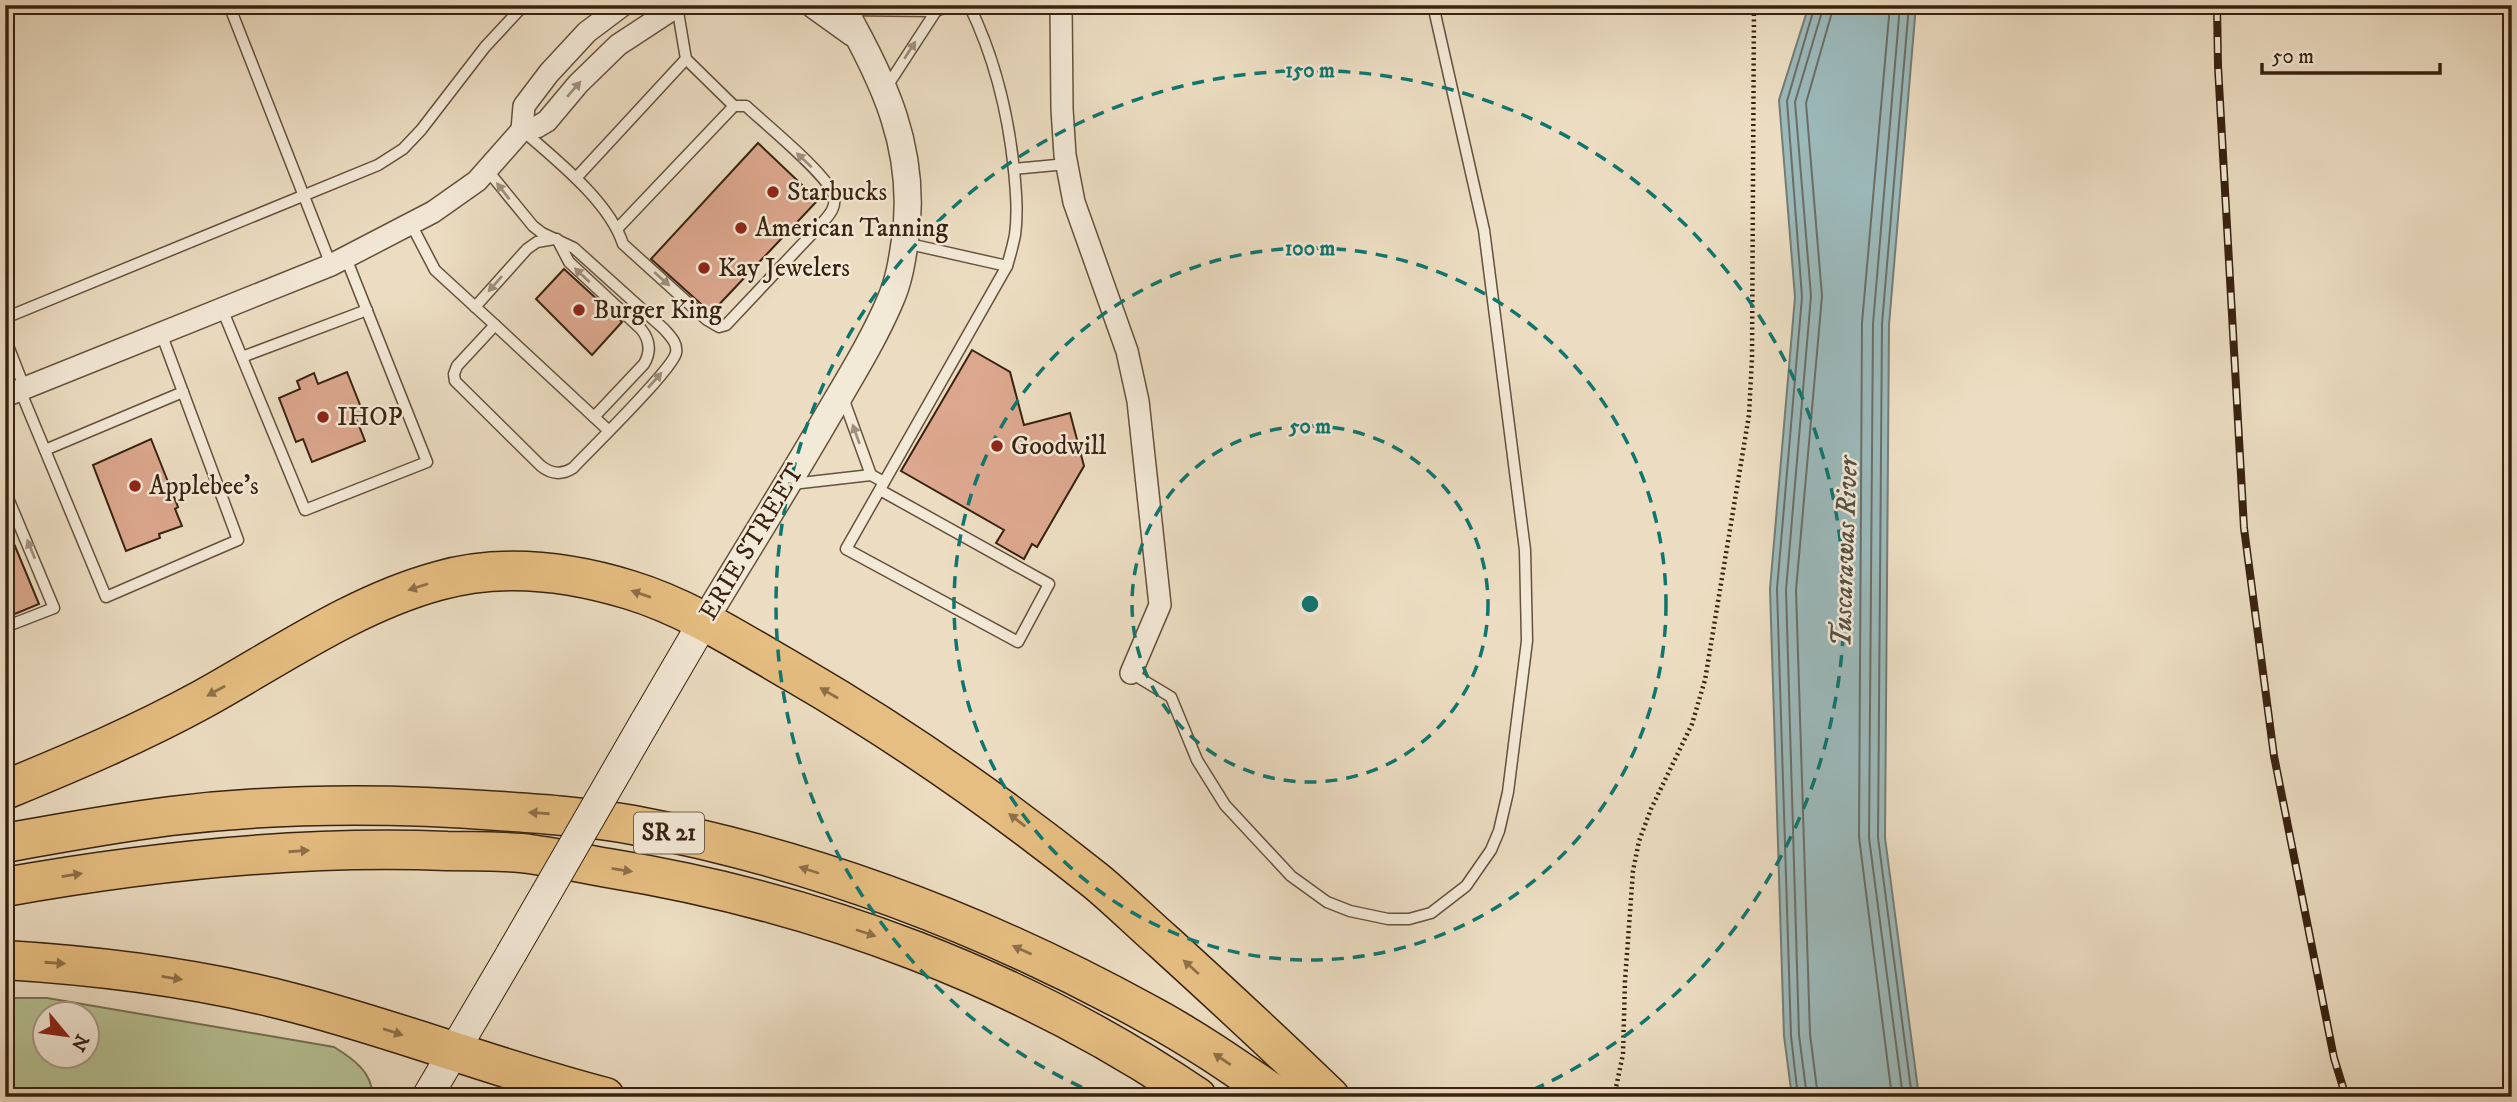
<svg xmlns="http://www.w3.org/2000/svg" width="2517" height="1102" font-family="'IM FELL DW Pica',serif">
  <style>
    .green { fill: #b6c194; stroke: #777252; stroke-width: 2; fill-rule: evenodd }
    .water { fill: #9cbabc; stroke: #747d77; stroke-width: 2 }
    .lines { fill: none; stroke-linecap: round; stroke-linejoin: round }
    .shore { stroke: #6a6e66; stroke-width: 2 }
    .building { fill: #dca78e; stroke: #38220f; stroke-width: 2 }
    .service-casing { stroke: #65513c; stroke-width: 13 }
    .minor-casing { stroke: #65513c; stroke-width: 24 }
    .tertiary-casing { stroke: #65513c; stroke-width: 29 }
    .secondary-casing { stroke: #38220f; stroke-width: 32 }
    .motorway-casing { stroke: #38220f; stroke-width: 41 }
    .path { stroke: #38220f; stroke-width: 4.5; stroke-dasharray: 2 3.5; stroke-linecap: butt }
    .service { stroke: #f3e9d7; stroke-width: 10 }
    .minor { stroke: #f3e9d7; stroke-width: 21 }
    .tertiary { stroke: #f3e9d7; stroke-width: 26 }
    .secondary { stroke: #f3e9d7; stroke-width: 30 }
    .motorway { stroke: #e6be81; stroke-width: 38 }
    .rail-casing { stroke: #38220f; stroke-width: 8 }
    .rail { stroke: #f3e9d7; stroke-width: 5; stroke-dasharray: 16; stroke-linecap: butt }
    .secondary-bridge-casing { stroke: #38220f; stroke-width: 32; stroke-linecap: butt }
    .secondary-bridge { stroke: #f3e9d7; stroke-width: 30 }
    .oneway { fill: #9f8f7d }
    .oneway2 { fill: #8f7048 }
    .ring { fill: none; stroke: #0f766e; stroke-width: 3.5; stroke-dasharray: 12 9 }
    .poi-dot { fill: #8f2418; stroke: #f3e9d7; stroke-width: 2.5 }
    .labels { text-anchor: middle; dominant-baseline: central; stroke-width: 5; stroke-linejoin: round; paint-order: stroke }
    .shield { fill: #f3e9d7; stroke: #705e4b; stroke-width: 2 }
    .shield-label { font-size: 24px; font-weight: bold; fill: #38220f }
    .poi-label { font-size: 26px; fill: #38220f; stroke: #f3e9d7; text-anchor: start }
    .street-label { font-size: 26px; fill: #38220f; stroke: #f3e9d7 }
    .water-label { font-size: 28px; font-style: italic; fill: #565043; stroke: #f3e9d7 }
    .centre { fill: #0f766e; stroke: #f3e9d7; stroke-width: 3.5 }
    .ring-label { font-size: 21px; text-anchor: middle; font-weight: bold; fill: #0f766e; stroke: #f3e9d7; stroke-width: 5; stroke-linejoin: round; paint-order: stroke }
  </style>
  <rect width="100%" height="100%" fill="#ecddc2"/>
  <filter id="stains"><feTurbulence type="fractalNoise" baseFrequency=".00286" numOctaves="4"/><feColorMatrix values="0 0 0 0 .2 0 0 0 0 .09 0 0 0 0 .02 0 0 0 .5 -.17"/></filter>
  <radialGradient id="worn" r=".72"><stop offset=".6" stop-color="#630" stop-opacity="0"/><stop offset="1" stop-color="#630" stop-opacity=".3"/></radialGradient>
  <path class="green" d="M5,998H47L334,1047C352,1058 374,1073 372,1097H5ZM46,1014H88V1056H46Z"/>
  <path class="water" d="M1809,5H1916L1889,325L1885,838L1919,1097H1792L1784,1036L1770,589L1795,297L1779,100Z"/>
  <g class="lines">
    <g class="shore">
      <path d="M1890,5L1862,323L1859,837L1892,1097"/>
      <path d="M1900,5L1873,324L1869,838L1903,1097"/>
      <path d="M1909,5L1882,324L1878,838L1912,1097"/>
      <path d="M1798,1097L1791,1036L1777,589L1802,297L1787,101L1815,5"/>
      <path d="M1807,1097L1799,1035L1786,590L1811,296L1795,102L1824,5"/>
      <path d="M1818,1097L1810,1034L1796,590L1822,296L1806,103L1834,5"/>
    </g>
  </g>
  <g class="building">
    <path d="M758,143L818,200L711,313L651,259Z"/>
    <path d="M564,269L622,322L592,355L536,299Z"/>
    <path d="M972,350L1010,372L1024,425L1070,413L1084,466L1037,547L1032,544L1024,559L996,543L1004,530L901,471Z"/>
    <path d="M347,372L364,415L356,418L365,441L312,462L303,439L296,442L279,398L300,389L297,381L314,373L318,384Z"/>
    <path d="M151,439L178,507L175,509L182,526L159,534L160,538L126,551L93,465Z"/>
    <path d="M5,522L39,604L5,618Z"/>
  </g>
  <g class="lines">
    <defs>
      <g id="service">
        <path d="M229,5L331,265"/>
        <path d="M846,10L936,11L951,5"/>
        <path d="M886,88L936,11"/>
        <path d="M522,130C555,159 609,201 623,244L707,320L719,327L726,325L824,221C830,214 836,207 834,197C832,178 763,122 746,106H734L686,59L677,6"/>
        <path d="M1014,169L1067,164"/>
        <path d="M488,171L533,226L542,233L574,248L664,329C670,336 678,343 676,353C672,370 590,450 573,468C562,475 551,474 541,466L455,381L454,374L457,366L495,325L608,430"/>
        <path d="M576,178L686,59"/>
        <path d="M411,224L435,270L495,325"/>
        <path d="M618,228L734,106"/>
        <path d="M557,239L569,262L641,329C650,340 651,352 644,364L594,417"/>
        <path d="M905,243L1007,266"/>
        <path d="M475,307L527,249L537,242L554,239"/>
        <path d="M222,309L305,510L427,462L346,258"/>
        <path d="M5,318L378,165L403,149L421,130L485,47L524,5"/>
        <path d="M5,338L25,389"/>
        <path d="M242,357L367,310"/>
        <path d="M20,390L106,597L238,540L161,333"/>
        <path d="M842,395L871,475"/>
        <path d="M45,450L183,392"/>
        <path d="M792,484L871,475L884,482"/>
        <path d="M880,490L1049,584L1018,642L846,549L1007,266C1010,256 1013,245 1015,235C1018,213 1016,191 1014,170C1008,112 995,58 969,5"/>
        <path d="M5,491L54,608L5,627"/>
        <path d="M1131,673L1171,697L1197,760L1225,805L1291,876L1327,902L1350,911L1388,919H1409L1431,913L1466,886L1491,850L1499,831L1508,792L1527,641L1525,550L1484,230L1433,5"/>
      </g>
      <g id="minor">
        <path d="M1061,5L1062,109L1065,155L1074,202L1127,351L1138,401L1160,605L1131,673"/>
        <path d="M522,130L524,106L549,73L587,32L623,5"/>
        <path d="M5,396L331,265L433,212L477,181L522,130L537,127L547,121L578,84L618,45L679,5"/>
      </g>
      <g id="tertiary">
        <path d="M814,5L853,33"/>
        <path d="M704,621C745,553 787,486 827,417C849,379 873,341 890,301C899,281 902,261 905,240C918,151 884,80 841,5"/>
      </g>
      <g id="secondary">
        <path d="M645,722L704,621"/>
        <path d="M427,1097L511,954"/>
      </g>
      <g id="motorway">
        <path d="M5,790C73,762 139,734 203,699C279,657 354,604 438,581C501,563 568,571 630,590C689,608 742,643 796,674C901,735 1001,805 1096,881C1120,901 1142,923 1165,943C1221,994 1276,1045 1330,1097"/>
        <path d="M5,843C60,833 115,823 171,816C279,803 391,803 499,811C544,814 589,817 633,825C813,859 988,926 1148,1014C1193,1038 1236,1068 1278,1097"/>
        <path d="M5,887C151,861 298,845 447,851C471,851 497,851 521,853C550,856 579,863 608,868C818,902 1021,978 1197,1097"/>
        <path d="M5,960C103,966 200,978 294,1003C399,1030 500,1070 605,1097"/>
      </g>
    </defs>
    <use href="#service" class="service-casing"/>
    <use href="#minor" class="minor-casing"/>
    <use href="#tertiary" class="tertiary-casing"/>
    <use href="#secondary" class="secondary-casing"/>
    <use href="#motorway" class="motorway-casing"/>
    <path class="path" d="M1614,1097L1623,1054L1625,981L1633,871L1639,841L1651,809L1692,724L1705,680L1749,415L1752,358L1754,5"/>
    <use href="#service" class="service"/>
    <use href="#minor" class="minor"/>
    <use href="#tertiary" class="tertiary"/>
    <use href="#secondary" class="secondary"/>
    <use href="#motorway" class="motorway"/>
    <defs>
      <path id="rail" d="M2217,5L2218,66L2244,528L2274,756L2334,1058L2346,1097"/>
    </defs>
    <use href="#rail" class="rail-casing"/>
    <use href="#rail" class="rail"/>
    <defs>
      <path id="secondary-bridge" d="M511,954L645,722"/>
    </defs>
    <use href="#secondary-bridge" class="secondary-bridge-casing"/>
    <use href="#secondary-bridge" class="secondary-bridge"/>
  </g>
  <defs><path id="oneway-solid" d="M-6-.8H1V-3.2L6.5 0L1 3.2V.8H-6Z" transform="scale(1.75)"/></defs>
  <g class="oneway">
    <use href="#oneway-solid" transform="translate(910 50) rotate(-57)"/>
    <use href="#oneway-solid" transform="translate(574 89) rotate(-49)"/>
    <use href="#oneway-solid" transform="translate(804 160) rotate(-137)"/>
    <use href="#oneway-solid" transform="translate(503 191) rotate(-128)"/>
    <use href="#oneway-solid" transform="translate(582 275) rotate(-137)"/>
    <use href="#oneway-solid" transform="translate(662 279) rotate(42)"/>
    <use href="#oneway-solid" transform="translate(495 284) rotate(131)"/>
    <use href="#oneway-solid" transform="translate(655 380) rotate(-48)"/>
    <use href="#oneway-solid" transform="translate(856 434) rotate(-110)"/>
    <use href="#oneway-solid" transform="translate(31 549) rotate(-112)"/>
  </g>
  <g class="oneway2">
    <use href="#oneway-solid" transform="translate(418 587) rotate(162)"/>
    <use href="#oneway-solid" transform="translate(641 594) rotate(-161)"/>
    <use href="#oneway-solid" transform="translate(216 691) rotate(151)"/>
    <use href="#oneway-solid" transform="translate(829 693) rotate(-150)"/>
    <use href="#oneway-solid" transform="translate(539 813) rotate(-176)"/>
    <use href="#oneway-solid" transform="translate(1017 820) rotate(-142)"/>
    <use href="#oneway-solid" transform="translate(299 851) rotate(-4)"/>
    <use href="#oneway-solid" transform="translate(622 870) rotate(9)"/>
    <use href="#oneway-solid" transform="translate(809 870) rotate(-162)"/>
    <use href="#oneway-solid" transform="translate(72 875) rotate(-9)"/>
    <use href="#oneway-solid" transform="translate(866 933) rotate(18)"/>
    <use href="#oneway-solid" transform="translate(1022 950) rotate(-156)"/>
    <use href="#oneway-solid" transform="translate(55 963) rotate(4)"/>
    <use href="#oneway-solid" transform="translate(1191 967) rotate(-138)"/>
    <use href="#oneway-solid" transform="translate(172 978) rotate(9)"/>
    <use href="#oneway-solid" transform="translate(393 1032) rotate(18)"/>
    <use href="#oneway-solid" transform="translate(1222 1059) rotate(-146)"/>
  </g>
  <g class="ring">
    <circle cx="1310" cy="604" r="178"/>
    <circle cx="1310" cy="604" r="356"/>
    <path d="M1101 1096A534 534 0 1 1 1519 1096"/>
  </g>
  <g class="poi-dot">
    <circle cx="773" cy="192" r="7"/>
    <circle cx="741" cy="228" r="7"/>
    <circle cx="704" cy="268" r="7"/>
    <circle cx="579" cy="310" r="7"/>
    <circle cx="323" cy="417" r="7"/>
    <circle cx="997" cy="446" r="7"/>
    <circle cx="135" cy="486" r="7"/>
  </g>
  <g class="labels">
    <rect class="shield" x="634" y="812.5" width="70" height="41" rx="5"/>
    <g class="shield-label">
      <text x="669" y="833">SR 21</text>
    </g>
    <g class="poi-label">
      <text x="787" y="192">Starbucks</text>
      <text x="755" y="228">American Tanning</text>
      <text x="718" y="268">Kay Jewelers</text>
      <text x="593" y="310">Burger King</text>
      <text x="337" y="417">IHOP</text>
      <text x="1011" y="446">Goodwill</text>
      <text x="149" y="486">Applebee's</text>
    </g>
    <g class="street-label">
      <text transform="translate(752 542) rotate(-59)">ERIE STREET</text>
    </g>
    <g class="water-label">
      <text transform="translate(1845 552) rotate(-88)">Tuscarawas River</text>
    </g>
  </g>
  <circle cx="1310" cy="604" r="10" class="centre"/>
  <g class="ring-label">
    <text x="1310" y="77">150 m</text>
    <text x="1310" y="255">100 m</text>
    <text x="1310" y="433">50 m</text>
  </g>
  <rect width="2517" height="1102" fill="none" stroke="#ecddc2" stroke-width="28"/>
  <rect x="7" y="7" width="2503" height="1088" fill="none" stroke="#38220f" stroke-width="3.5"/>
  <rect x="14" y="14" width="2489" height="1074" fill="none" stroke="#38220f" stroke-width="2"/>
  <g transform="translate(66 1035) rotate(119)"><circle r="33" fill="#f3e9d7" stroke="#a89987" stroke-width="2"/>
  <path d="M0-5L12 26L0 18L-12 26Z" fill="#8f2418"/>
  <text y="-10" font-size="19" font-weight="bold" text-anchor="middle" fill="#38220f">N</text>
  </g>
  <path d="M2262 63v10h178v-10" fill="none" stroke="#38220f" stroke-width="3.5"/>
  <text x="2272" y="63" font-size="21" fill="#38220f" stroke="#f3e9d7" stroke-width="5" paint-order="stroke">50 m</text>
  <rect width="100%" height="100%" filter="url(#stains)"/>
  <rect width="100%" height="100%" fill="url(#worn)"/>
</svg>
